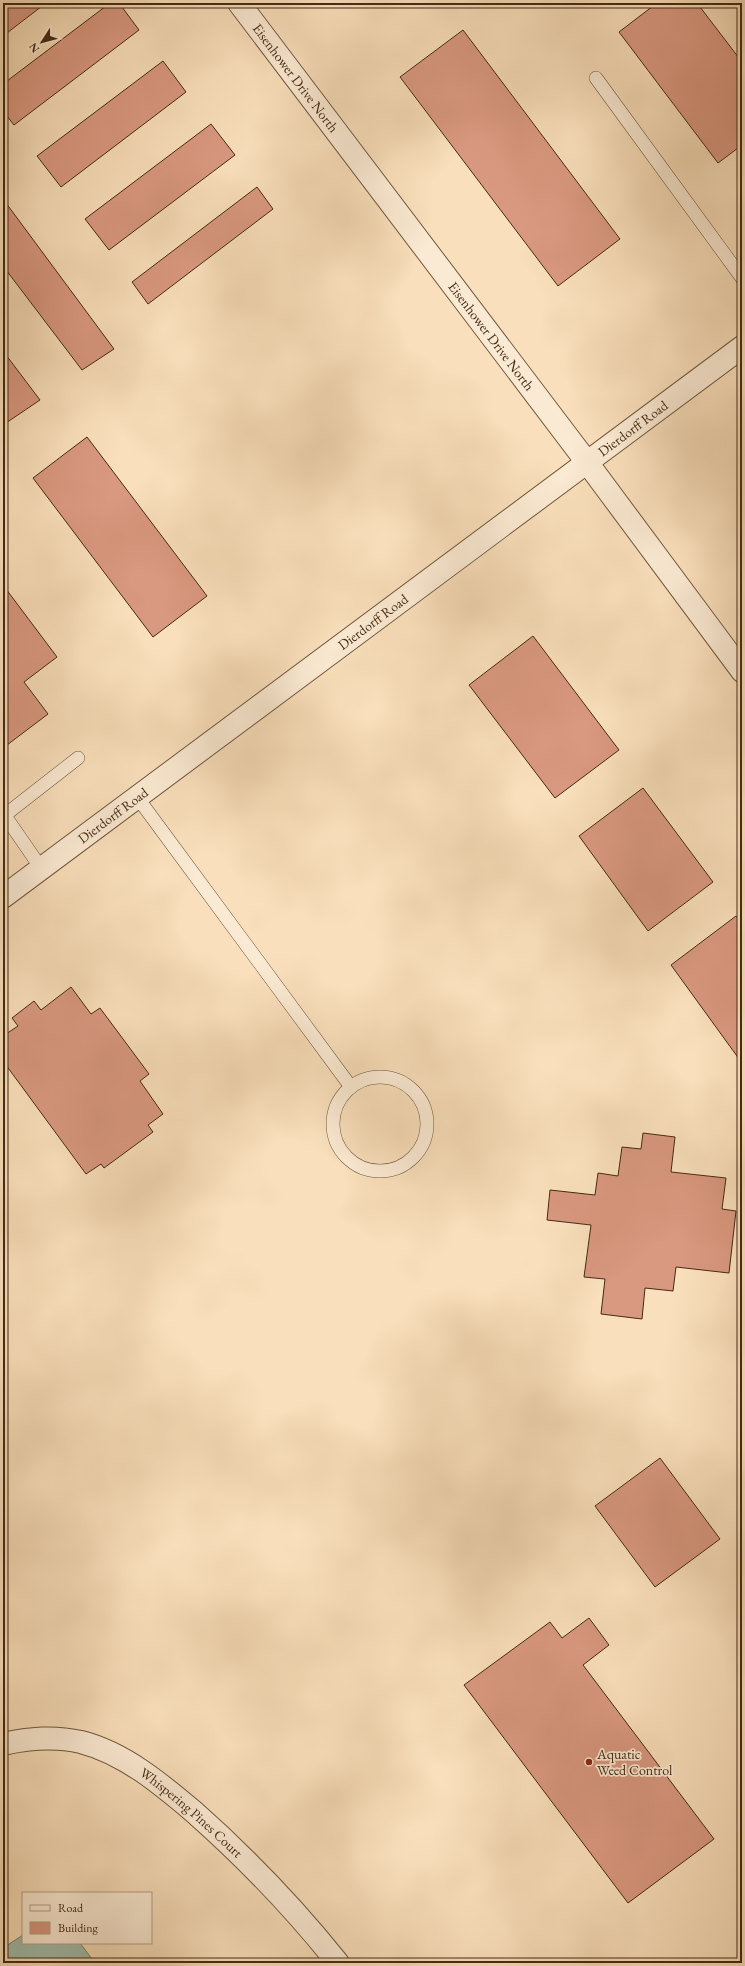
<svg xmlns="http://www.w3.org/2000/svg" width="745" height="1966" font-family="'EB Garamond',serif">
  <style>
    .water { fill: #9fbdab; stroke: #7b826e }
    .building { fill: #d99880; stroke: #442a13 }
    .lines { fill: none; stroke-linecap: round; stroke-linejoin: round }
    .service-casing { stroke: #71573d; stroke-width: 14 }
    .minor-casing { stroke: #71573d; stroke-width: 24 }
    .tertiary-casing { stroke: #71573d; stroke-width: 24 }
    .service { stroke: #fbead3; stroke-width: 13 }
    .minor { stroke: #fbead3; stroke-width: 22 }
    .tertiary { stroke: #fbead3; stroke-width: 22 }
    .poi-dot { fill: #8f2418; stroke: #fbead3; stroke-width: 1.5 }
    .labels { text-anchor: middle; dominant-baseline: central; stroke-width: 3.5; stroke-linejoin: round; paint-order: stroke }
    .street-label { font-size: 14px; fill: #442a13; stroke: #fbead3 }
    .poi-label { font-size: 14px; fill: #442a13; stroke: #fbead3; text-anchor: start }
  </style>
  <rect width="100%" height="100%" fill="#f9dfbb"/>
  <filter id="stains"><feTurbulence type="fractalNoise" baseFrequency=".005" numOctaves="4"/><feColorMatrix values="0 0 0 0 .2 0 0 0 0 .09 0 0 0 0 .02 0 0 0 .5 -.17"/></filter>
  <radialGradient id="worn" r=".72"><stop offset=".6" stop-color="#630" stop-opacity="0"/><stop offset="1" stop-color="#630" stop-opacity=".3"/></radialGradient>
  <path class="water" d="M23,1935V1943H80L95,1963H3V1948Z"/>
  <g class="building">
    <path d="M3,3H46L3,36Z"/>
    <path d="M110,3H119L139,30L14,125L3,111V84Z"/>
    <path d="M657,3H697L742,62V145L718,163L619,32Z"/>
    <path d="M463,30L620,239L558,286L400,77Z"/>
    <path d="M163,61L186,92L61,187L37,156Z"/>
    <path d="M211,124L235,155L109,250L85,219Z"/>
    <path d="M257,187L273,209L148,304L132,282Z"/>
    <path d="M3,199L114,349L82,370L3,266Z"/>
    <path d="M3,351L40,400L3,425Z"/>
    <path d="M87,437L207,596L153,637L33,478Z"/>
    <path d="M3,585L57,657L24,682L48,714L7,745L3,740Z"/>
    <path d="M533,636L619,750L555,798L469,685Z"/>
    <path d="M643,788L713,882L648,931L579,836Z"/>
    <path d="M736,916L742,924V1063L671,965Z"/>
    <path d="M71,987L91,1014L100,1008L149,1074L140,1081L163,1114L148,1125L153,1132L104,1168L101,1164L86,1174L3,1061V1041L8,1037L6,1034L18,1026L12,1018L34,1001L41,1010Z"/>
    <path d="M643,1133L675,1137L671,1172L726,1178L722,1209L736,1211L729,1273L676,1267L673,1291L645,1288L642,1319L601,1314L605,1279L584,1277L591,1225L547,1220L550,1190L595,1195L598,1173L618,1176L622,1147L641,1149Z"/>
    <path d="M660,1458L720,1539L655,1587L595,1506Z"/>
    <path d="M589,1618L609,1645L583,1665L714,1839L628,1903L464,1685L550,1622L562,1638Z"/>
  </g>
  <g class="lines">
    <defs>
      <g id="service">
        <path d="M596,78L742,278"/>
        <path d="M137,797L351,1087"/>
        <path d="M3,813L41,868"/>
        <path d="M5,815L78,758"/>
        <circle cx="380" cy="1124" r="47"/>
      </g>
      <g id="minor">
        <path id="s1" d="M3,1744C30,1738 54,1736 81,1742C124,1753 161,1784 194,1812C246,1858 294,1908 338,1963"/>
      </g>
      <g id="tertiary">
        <path id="s2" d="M239,3L586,461L742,671"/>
        <path id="s3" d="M3,897L742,347"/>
      </g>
    </defs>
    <use href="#service" class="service-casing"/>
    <use href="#minor" class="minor-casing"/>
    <use href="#tertiary" class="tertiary-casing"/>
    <use href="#service" class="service"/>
    <use href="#minor" class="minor"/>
    <use href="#tertiary" class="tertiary"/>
  </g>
  <circle class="poi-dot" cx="589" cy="1762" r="4"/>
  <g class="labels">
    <g class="street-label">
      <text stroke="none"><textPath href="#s2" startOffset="94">Eisenhower Drive North</textPath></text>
      <text stroke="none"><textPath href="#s2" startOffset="418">Eisenhower Drive North</textPath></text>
      <text stroke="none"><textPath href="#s3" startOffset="785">Dierdorff Road</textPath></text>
      <text stroke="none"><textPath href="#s3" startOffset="461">Dierdorff Road</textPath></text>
      <text stroke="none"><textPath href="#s3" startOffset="137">Dierdorff Road</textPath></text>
      <text stroke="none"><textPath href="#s1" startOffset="211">Whispering Pines Court</textPath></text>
    </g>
    <g class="poi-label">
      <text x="597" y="1754">Aquatic<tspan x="597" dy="16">Weed Control</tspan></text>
    </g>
  </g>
  <rect width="745" height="1966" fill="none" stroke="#f9dfbb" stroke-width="16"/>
  <rect x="4" y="4" width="737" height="1958" fill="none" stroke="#442a13" stroke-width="2"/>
  <rect x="8" y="8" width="729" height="1950" fill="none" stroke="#442a13"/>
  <rect x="22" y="1892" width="130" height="52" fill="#fbead3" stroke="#b29d86"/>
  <rect x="30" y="1905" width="20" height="6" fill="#fbead3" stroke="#b29d86"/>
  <text x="58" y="1912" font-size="12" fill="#442a13">Road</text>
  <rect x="30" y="1922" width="20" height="12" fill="#d99880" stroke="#b29d86"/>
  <text x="58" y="1932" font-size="12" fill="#442a13">Building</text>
  <g transform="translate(42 42) rotate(234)" stroke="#fbead3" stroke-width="3" paint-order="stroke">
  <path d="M0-3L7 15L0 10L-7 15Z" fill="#442a13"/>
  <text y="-6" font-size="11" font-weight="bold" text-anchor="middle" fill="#442a13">N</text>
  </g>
  <rect width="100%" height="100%" filter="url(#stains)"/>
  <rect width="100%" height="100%" fill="url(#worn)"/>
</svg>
